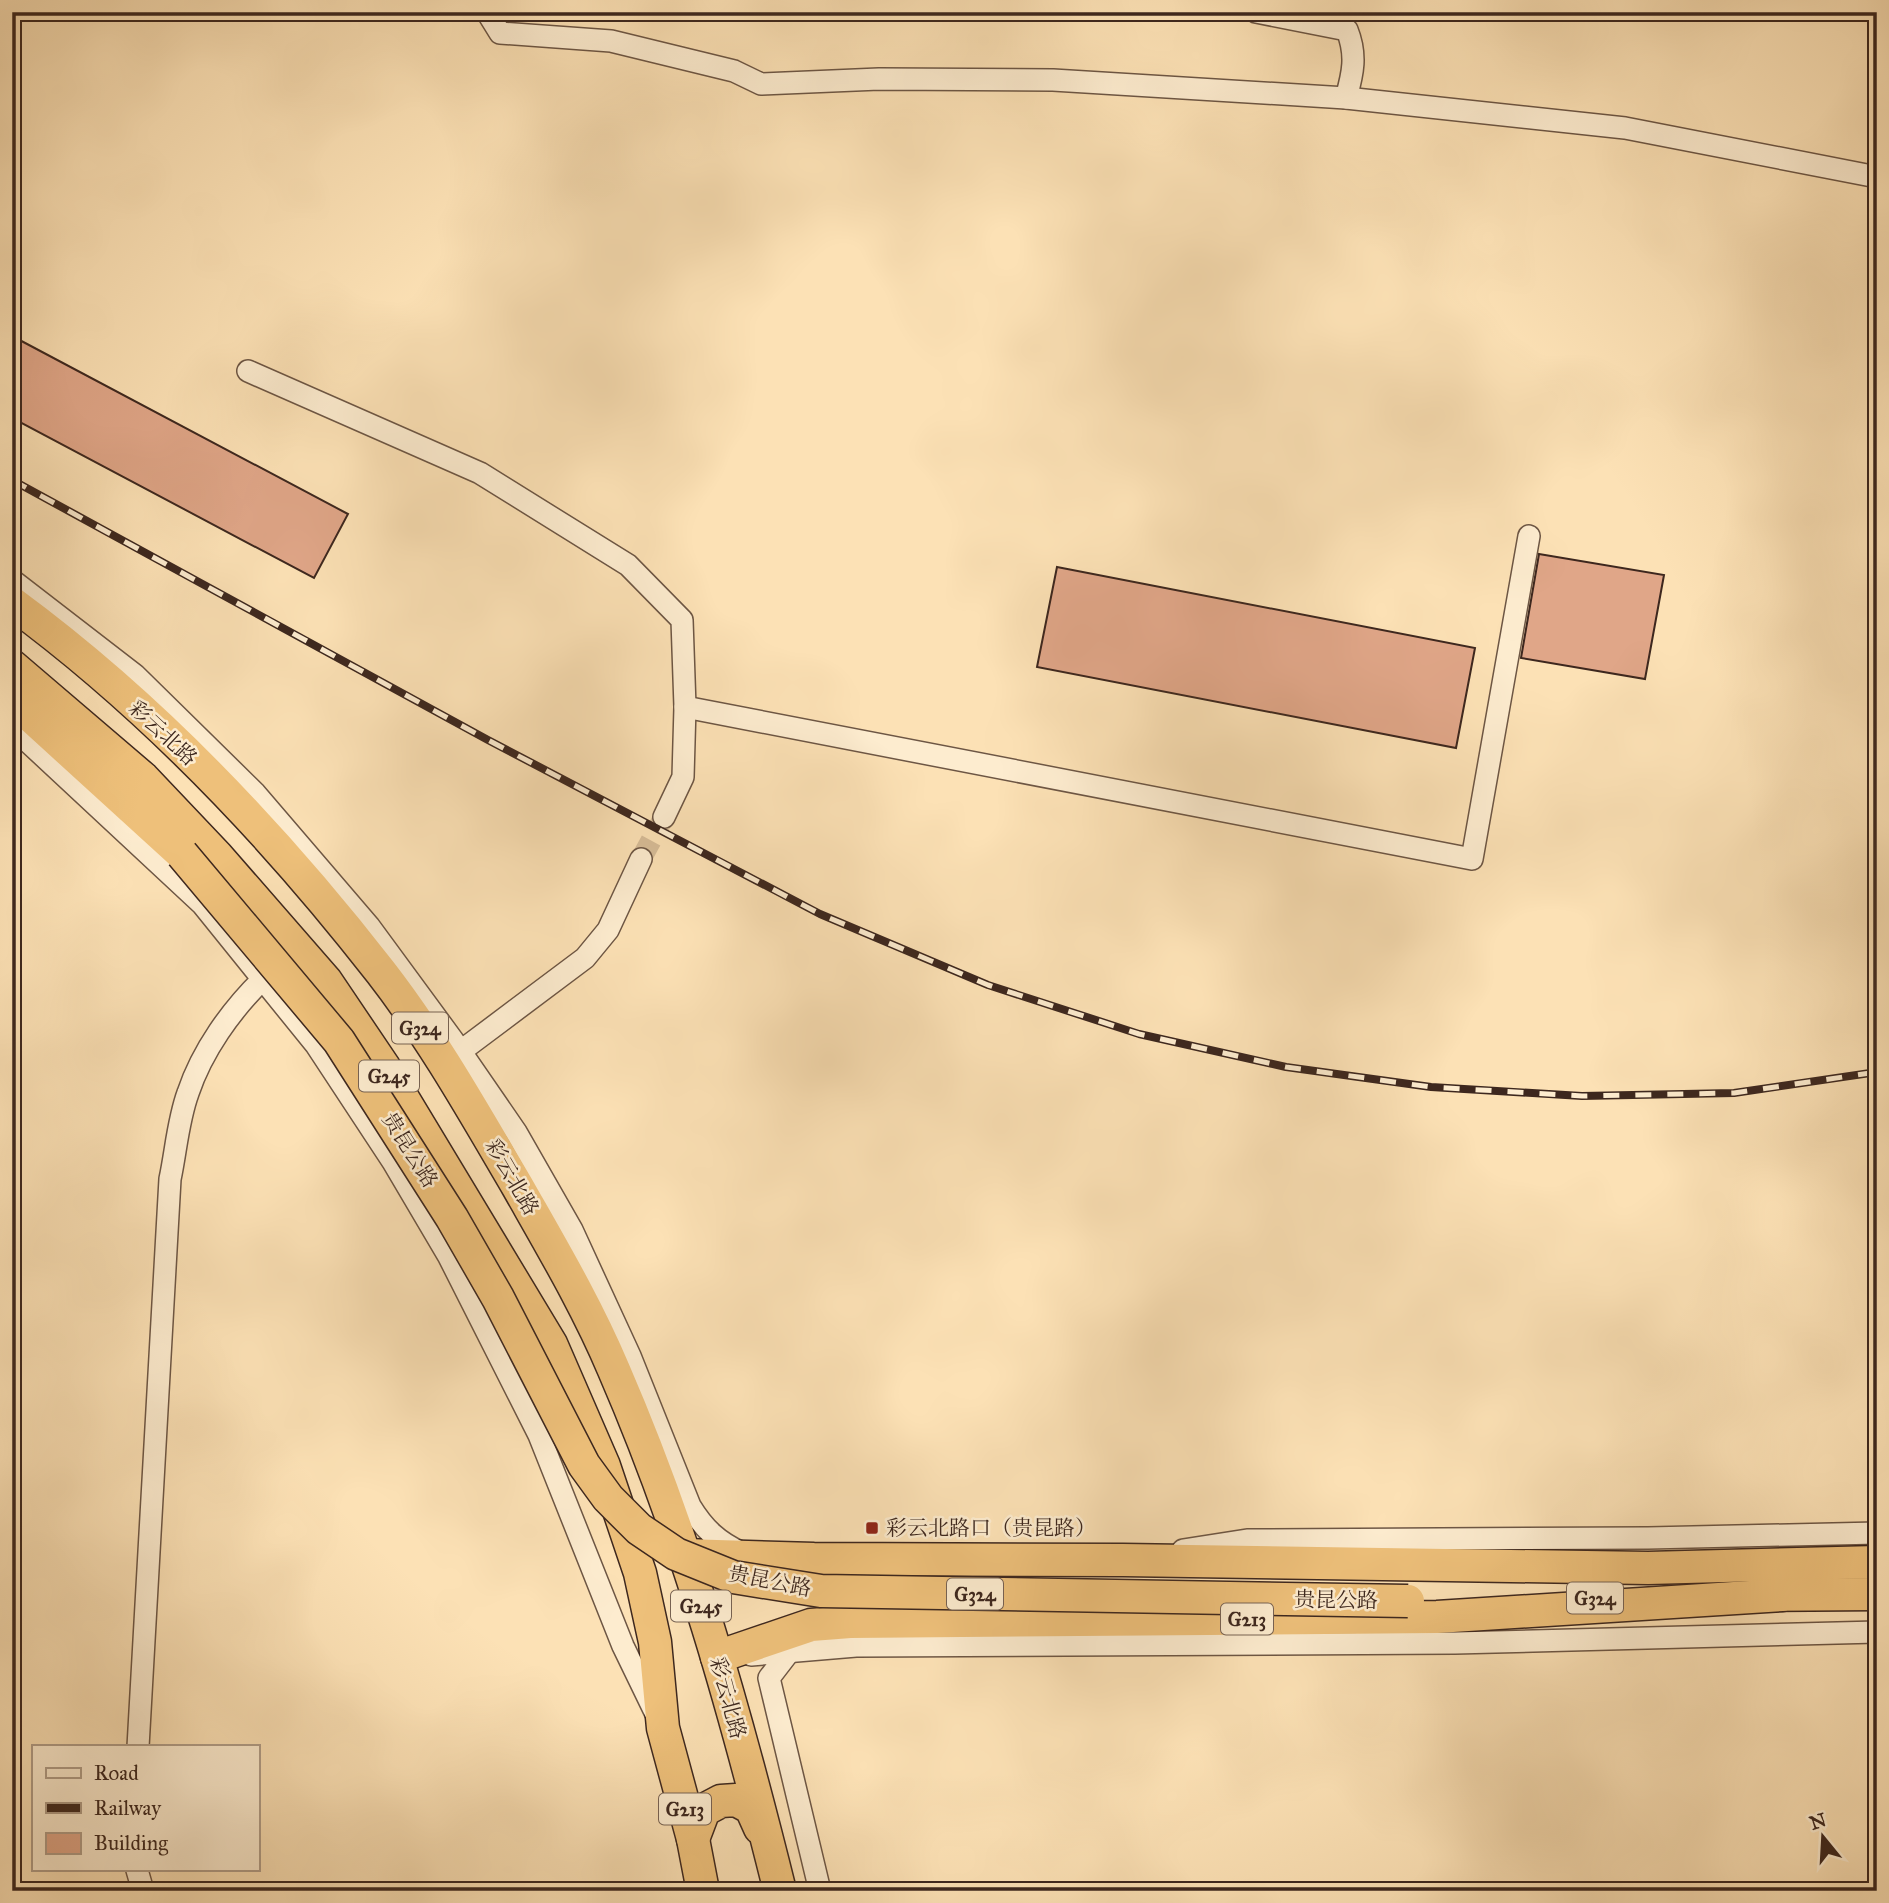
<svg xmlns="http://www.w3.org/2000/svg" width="1889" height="1903" font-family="'IM FELL Great Primer','Noto Serif SC',serif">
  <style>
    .building { fill: #e0a688; stroke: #3d271e; stroke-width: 2 }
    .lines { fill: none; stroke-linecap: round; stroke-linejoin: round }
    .minor-tunnel { stroke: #d6bc97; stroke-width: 21; stroke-dasharray: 21 10; stroke-linecap: butt }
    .minor-casing { stroke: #6d5644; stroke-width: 24 }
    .highway-casing { stroke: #3d271e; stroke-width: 35 }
    .minor { stroke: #fdeccf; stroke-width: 21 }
    .highway { stroke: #eec07a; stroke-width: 32 }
    .rail-casing { stroke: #3d271e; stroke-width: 8 }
    .rail { stroke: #fdeccf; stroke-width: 5; stroke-dasharray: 16; stroke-linecap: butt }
    .highway-bridge-casing { stroke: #3d271e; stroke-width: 35; stroke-linecap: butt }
    .highway-bridge { stroke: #eec07a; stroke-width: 32 }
    .poi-dot { fill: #8f2418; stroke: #fdeccf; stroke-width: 2.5 }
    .labels { text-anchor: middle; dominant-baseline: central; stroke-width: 5; stroke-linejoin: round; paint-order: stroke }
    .shield { fill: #fdeccf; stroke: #776253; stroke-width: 2 }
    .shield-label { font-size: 19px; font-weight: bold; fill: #3d271e }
    .street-label { font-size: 21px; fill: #3d271e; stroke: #fdeccf }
    .poi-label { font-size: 21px; fill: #3d271e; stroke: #fdeccf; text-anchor: start }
  </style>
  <rect width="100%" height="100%" fill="#fce1b5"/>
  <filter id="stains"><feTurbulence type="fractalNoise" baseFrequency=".00286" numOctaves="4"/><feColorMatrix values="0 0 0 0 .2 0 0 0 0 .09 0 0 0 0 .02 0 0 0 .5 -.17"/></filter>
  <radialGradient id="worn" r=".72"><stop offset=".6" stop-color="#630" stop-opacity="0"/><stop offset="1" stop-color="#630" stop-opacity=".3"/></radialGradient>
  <g class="building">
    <path d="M12,336L348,514L314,578L12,418Z"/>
    <path d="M1539,554L1664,575L1645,679L1521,658Z"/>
    <path d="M1057,567L1475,648L1456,748L1037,667Z"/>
  </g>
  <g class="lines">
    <path class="minor-tunnel" d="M641,859L664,817"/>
    <defs>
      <g id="minor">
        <path d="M487,12L500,33L611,41L734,71L761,84L879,79L1053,80L1346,98L1625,128L1877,177"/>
        <path d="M1256,12L1347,30C1357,55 1353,73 1346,98"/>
        <path d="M248,371L480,473L628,565L682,620L685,707L683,777L664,817"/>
        <path d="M12,580L135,675L255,793L369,926L452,1039L516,1132L572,1230L630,1356L690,1506C704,1529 718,1542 742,1553"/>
        <path d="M685,707L1472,859L1529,536"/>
        <path d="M12,727L202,904L316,1045L393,1162L449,1257L539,1435L623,1646L655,1712"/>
        <path d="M461,1051L585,958L608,930L641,859"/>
        <path d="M1183,1550L1247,1540L1648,1538L1877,1533"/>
        <path d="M789,1652L769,1678L820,1891"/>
        <path d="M751,1655L856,1646L1455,1643L1877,1632"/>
        <path d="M138,1747L170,1179C176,1151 178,1120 188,1093C202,1051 231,1010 263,979"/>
        <path d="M137,1870L143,1891"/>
      </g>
      <g id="highway">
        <path d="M12,603C152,706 275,836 381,972C433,1039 475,1114 518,1187C552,1247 587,1306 614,1370C687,1538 736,1714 780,1891"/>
        <path d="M12,666L143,778L217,856L326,981L384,1067L551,1344L604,1466L640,1573L655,1642L663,1728L693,1839L703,1891"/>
        <path d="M12,699L182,854"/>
        <path d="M685,1555L814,1559L1123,1560L1648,1568L1877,1562"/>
        <path d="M1763,1595L1877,1594"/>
        <path d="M717,1657L811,1625L850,1622L1437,1617L1782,1595"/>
        <path d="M693,1839L704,1810L721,1801L736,1800L751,1808L760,1828"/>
      </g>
    </defs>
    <use href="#minor" class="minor-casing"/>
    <use href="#highway" class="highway-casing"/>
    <use href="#minor" class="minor"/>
    <use href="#highway" class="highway"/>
    <defs>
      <path id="rail" d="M12,480L488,740L820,914L988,985L1139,1034L1286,1067L1431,1087L1582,1096L1734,1093L1877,1072"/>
    </defs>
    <use href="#rail" class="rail-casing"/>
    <use href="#rail" class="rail"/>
    <defs>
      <path id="highway-bridge" d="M182,854L339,1041L452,1218L498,1298L584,1465L608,1498L639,1529L676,1554L733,1577L821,1591L1408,1601"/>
    </defs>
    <use href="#highway-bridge" class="highway-bridge-casing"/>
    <use href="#highway-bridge" class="highway-bridge"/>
  </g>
  <rect class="poi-dot" x="865" y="1521" width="14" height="14" rx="3.5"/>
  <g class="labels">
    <g class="shield">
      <rect x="392" y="1012.5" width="56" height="31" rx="5"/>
      <rect x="359" y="1060.5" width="60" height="31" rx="5"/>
      <rect x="947" y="1578.5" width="56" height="31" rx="5"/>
      <rect x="1567" y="1582.5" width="56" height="31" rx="5"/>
      <rect x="671" y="1590.5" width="60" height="31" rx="5"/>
      <rect x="1221" y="1603.5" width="52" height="31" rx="5"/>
      <rect x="659" y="1793.5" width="52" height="31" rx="5"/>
    </g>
    <g class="shield-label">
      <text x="420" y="1028">G324</text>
      <text x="389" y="1076">G245</text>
      <text x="975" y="1594">G324</text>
      <text x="1595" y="1598">G324</text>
      <text x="701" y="1606">G245</text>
      <text x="1247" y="1619">G213</text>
      <text x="685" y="1809">G213</text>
    </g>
    <g class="street-label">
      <text transform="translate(163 733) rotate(43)">彩云北路</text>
      <text transform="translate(410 1150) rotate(58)">贵昆公路</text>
      <text transform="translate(512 1177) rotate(60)">彩云北路</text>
      <text transform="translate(770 1581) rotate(11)">贵昆公路</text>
      <text transform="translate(1336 1600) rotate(1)">贵昆公路</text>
      <text transform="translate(728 1698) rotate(75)">彩云北路</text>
    </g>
    <g class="poi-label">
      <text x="886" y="1528">彩云北路口（贵昆路）</text>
    </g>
  </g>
  <rect width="1889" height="1903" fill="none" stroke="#fce1b5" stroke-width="42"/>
  <rect x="14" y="14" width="1861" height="1875" fill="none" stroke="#3d271e" stroke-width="3.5"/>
  <rect x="21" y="21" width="1847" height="1861" fill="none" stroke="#3d271e" stroke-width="2"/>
  <rect x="32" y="1745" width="228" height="126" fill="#fdeccf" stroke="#b09d88" stroke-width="2"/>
  <rect x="46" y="1768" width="35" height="10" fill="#fdeccf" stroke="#b09d88" stroke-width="2"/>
  <text x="94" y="1780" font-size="21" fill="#3d271e">Road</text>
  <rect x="46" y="1803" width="35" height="10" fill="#3d271e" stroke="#b09d88" stroke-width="2"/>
  <text x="94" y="1815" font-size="21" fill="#3d271e">Railway</text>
  <rect x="46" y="1833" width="35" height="21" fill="#e0a688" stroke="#b09d88" stroke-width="2"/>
  <text x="94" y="1850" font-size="21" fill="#3d271e">Building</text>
  <g transform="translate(1823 1837) rotate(342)" stroke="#fdeccf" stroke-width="5" paint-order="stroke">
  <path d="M0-5L12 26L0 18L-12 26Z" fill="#3d271e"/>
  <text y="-10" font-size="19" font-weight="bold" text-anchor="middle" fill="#3d271e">N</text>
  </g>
  <rect width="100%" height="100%" filter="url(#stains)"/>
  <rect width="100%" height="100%" fill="url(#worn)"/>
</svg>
